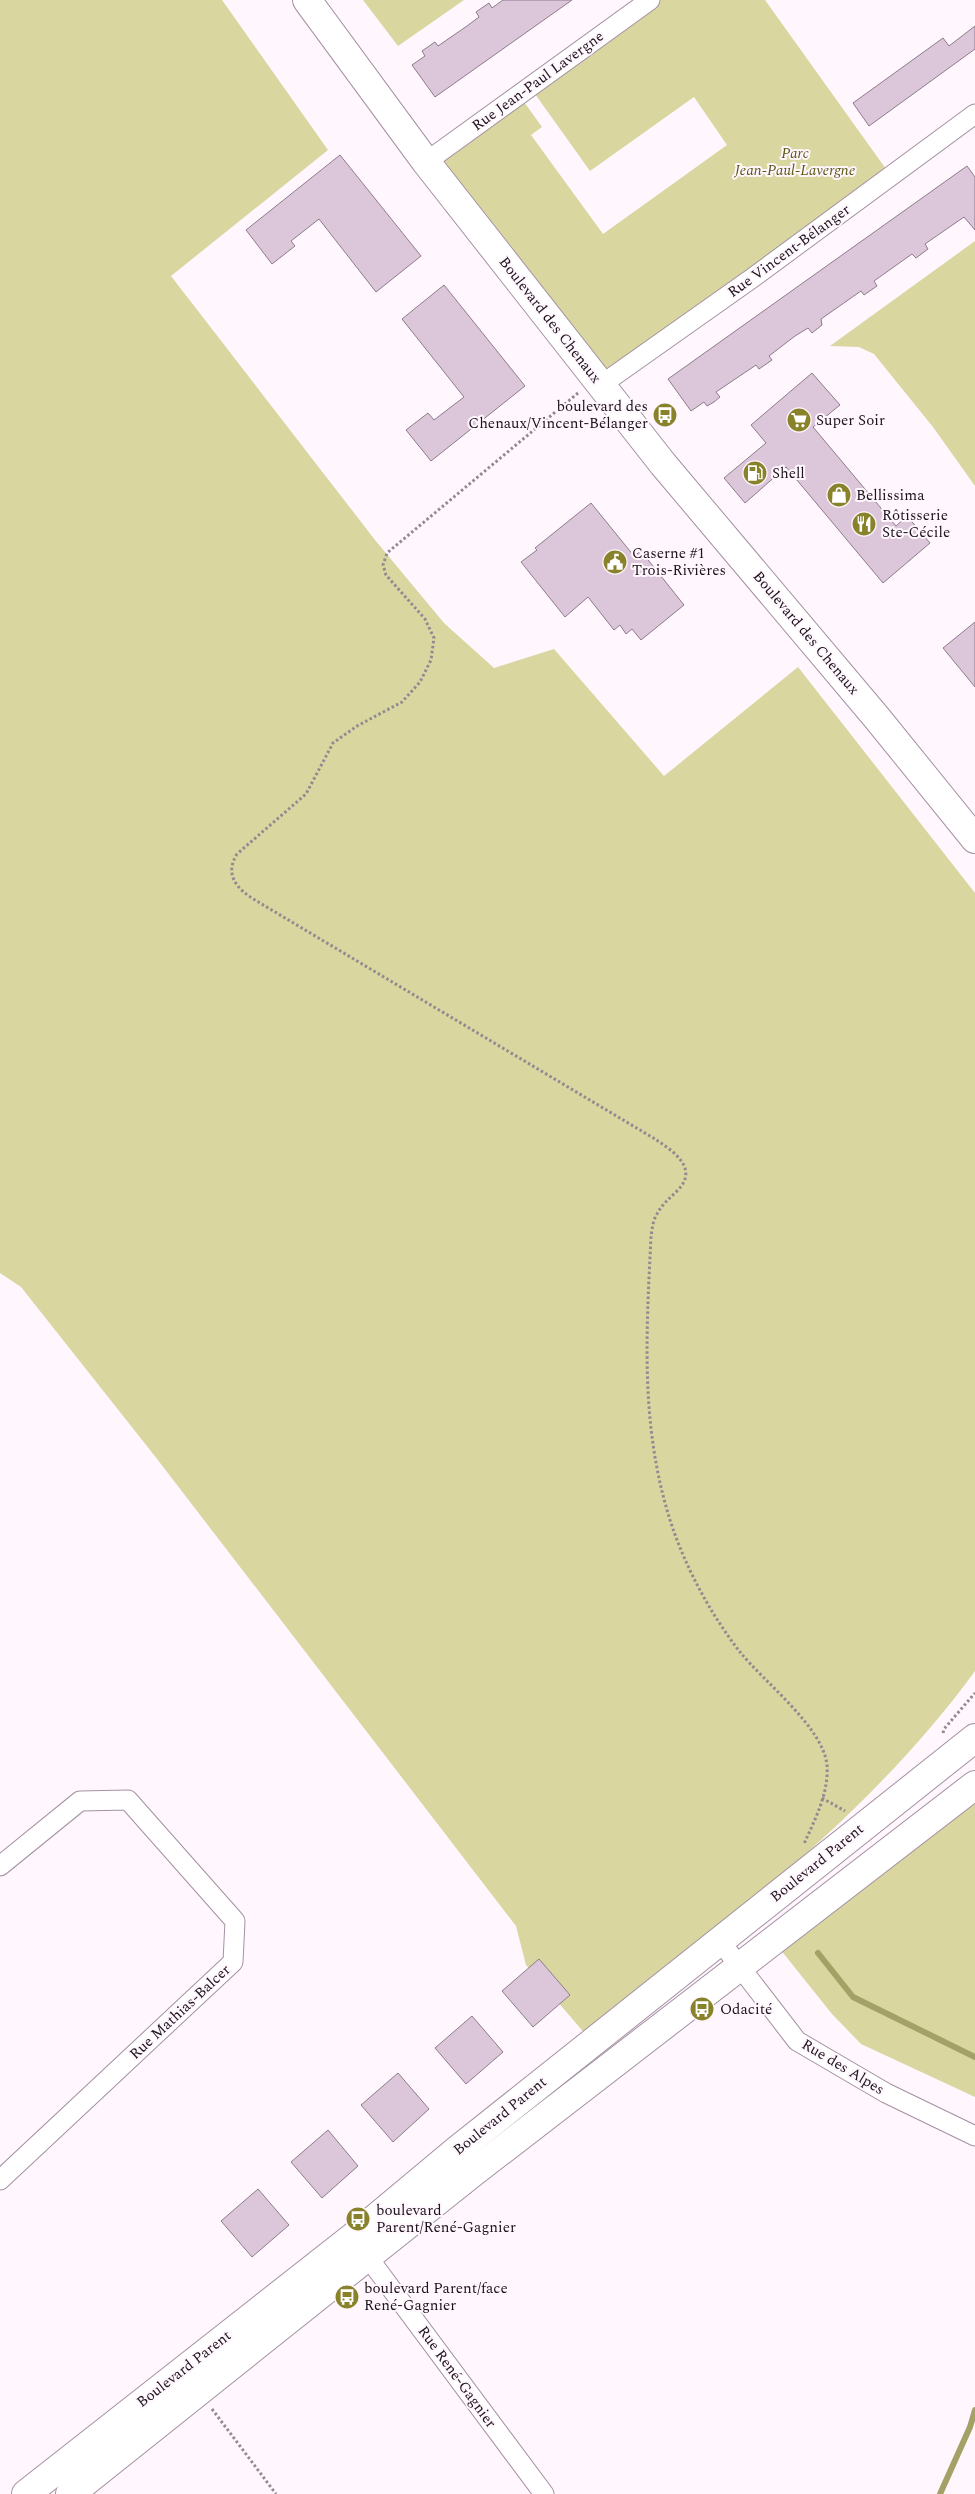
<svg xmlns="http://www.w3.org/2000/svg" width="975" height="2494" font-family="Spectral,serif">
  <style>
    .green { fill: #d9d6a0 }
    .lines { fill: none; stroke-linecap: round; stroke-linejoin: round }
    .stream { stroke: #a4a166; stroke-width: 6 }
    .building { fill: #dcc7da; stroke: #8d7b8c }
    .street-casing { stroke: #a491a3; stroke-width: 21 }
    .secondary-casing { stroke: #a491a3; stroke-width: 30 }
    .path { stroke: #928a91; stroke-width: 3; stroke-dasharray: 2.5 2.5; stroke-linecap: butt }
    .street { stroke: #fff; stroke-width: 19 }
    .secondary { stroke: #fff; stroke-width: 28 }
    .labels { text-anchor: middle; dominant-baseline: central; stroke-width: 4; stroke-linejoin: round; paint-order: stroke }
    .street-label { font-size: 15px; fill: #1b141b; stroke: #fff6fe }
    .park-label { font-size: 15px; font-style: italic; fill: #5c5813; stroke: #fff6fe }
    .poi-label { font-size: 15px; fill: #1b141b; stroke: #fff6fe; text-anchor: start }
  </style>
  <rect width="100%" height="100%" fill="#fff6fe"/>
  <g class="green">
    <path d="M0,0H222L328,150L171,276L375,540L444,623L494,668L554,649L664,776L798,667L975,893V1671C873,1812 721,1927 587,2036L526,1965L516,1926L154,1455L21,1287L0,1273Z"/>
    <path d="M363,0H464L398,46Z"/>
    <path d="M650,0H765L891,176L601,385L427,162L519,95L542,127L531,135L603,234L727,145L694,97L590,171L530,87Z"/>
    <path d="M975,241V486L933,427L874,354L859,347L830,346Z"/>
    <path d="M975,1795V2097L861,2044L832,2014L780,1949Z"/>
  </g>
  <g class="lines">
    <g class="stream">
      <path d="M818,1953L853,1997L975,2057"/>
      <path d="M940,2494L970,2427L975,2410"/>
    </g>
  </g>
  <g class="building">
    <path d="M503,0H572L435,97L412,65L425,56L422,51L435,42L438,46L467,26L479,17L476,12L489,3L492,8Z"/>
    <path d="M975,26V49L869,126L853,103L943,38L949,46Z"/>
    <path d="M340,155L421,256L376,292L319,219L291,241L295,246L272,264L246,230Z"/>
    <path d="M967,166L975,177V230L964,217L925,244L928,249L916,258L912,254L874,281L877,286L864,295L861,291L821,319L822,325L812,333L808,328L795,336L769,356L772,360L759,369L756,365L716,392L720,397L714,402L707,406L704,402L691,411L668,379Z"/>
    <path d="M444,285L525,386L431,461L406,430L428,413L434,420L464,397L402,319Z"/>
    <path d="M812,373L840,405L813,427L896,526L907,516L930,543L883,583L786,467L745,503L724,478L766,443L751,425Z"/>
    <path d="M591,503L634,556L641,551L684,605L641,640L632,629L626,634L620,625L614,630L588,597L565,617L521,562L537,550L535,548Z"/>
    <path d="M975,622V687L943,648Z"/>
    <path d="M539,1959L570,1995L533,2027L502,1991Z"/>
    <path d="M472,2016L503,2052L466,2084L435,2048Z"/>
    <path d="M398,2073L429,2109L393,2142L361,2105Z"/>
    <path d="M328,2130L358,2166L322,2198L291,2162Z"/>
    <path d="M258,2189L289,2225L252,2257L221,2221Z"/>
  </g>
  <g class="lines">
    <defs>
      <g id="street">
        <path d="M426,162L650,0"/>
        <path d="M601,385L751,279L975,114"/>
        <path d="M0,1866L80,1801L128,1800L235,1921L233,1962L0,2180"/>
        <path d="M720,1941L797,2041L886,2093L975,2136"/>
        <path d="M361,2248L544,2494"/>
      </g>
      <g id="secondary">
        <path d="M307,0L426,162L663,464L877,718L975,839"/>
        <path d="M26,2494L353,2237L456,2151L975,1738"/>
        <path d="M70,2494L471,2174L975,1785"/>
      </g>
    </defs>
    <use href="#street" class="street-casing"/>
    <use href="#secondary" class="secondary-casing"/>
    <g class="path">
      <path d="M578,393L387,553L383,565L386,575L425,619L434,638L431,660L420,682L402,702L357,726L333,743L306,794L237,854C224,875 237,889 255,900L655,1139C673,1151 699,1168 678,1190C670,1198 662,1204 657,1214C653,1220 652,1229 651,1237C646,1338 640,1432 673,1529C688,1572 712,1616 740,1652C764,1682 823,1727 827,1765C829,1793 815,1819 804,1844"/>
      <path d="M943,1733L944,1729L975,1693"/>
      <path d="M822,1798L845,1811"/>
      <path d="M212,2409L276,2494"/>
    </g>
    <use href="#street" class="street"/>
    <use href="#secondary" class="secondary"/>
  </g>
  <defs>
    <symbol id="bus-disc" viewBox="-11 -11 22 22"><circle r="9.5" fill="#88822a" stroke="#fff6fe"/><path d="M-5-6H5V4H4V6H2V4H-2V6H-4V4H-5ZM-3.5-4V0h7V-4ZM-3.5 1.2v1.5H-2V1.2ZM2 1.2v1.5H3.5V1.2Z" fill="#fff"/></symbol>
    <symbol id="supermarket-disc" viewBox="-11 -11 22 22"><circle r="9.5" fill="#88822a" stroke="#fff6fe"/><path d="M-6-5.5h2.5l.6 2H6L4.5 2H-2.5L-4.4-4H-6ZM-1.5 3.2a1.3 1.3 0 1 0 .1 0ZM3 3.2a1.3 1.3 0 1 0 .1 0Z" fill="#fff"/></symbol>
    <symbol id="fuel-disc" viewBox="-11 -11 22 22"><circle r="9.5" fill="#88822a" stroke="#fff6fe"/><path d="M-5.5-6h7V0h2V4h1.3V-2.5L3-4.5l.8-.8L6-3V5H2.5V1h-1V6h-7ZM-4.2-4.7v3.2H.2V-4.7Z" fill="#fff"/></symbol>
    <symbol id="shop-disc" viewBox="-11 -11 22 22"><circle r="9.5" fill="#88822a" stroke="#fff6fe"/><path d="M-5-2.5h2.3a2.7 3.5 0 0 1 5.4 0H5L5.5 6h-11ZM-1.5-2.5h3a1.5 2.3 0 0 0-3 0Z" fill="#fff"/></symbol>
    <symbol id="restaurant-disc" viewBox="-11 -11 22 22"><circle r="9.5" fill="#88822a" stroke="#fff6fe"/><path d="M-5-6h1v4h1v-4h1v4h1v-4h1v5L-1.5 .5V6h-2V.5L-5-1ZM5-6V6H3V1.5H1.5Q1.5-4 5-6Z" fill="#fff"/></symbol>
    <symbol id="civic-disc" viewBox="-11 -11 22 22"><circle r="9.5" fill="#88822a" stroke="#fff6fe"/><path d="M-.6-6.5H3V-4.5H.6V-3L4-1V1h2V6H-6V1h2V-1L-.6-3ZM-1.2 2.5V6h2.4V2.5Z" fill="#fff"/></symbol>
  </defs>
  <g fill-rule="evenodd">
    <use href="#bus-disc" x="651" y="401" width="28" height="28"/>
    <use href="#supermarket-disc" x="785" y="406" width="28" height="28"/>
    <use href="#fuel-disc" x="741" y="459" width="28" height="28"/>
    <use href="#shop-disc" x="825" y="481" width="28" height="28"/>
    <use href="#restaurant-disc" x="850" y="510" width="28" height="28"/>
    <use href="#civic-disc" x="601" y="548" width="28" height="28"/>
    <use href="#bus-disc" x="688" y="1995" width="28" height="28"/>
    <use href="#bus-disc" x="344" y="2205" width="28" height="28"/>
    <use href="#bus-disc" x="333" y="2283" width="28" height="28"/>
  </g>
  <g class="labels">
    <g class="street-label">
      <text transform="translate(538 81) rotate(-36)">Rue Jean-Paul Lavergne</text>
      <text transform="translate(789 251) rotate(-36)">Rue Vincent-Bélanger</text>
      <text transform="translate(550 320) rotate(52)">Boulevard des Chenaux</text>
      <text transform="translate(806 633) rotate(50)">Boulevard des Chenaux</text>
      <text transform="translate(817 1863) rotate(-39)">Boulevard Parent</text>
      <text transform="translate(180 2012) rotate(-43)">Rue Mathias-Balcer</text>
      <text transform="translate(843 2067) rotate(31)">Rue des Alpes</text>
      <text transform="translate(500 2116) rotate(-39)">Boulevard Parent</text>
      <text transform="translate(184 2369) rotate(-38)">Boulevard Parent</text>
      <text transform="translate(457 2377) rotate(54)">Rue René-Gagnier</text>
    </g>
    <g class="park-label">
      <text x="795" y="153">Parc<tspan x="795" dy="17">Jean-Paul-Lavergne</tspan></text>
    </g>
    <g class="poi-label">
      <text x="648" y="406" text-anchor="end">boulevard des<tspan x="648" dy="17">Chenaux/Vincent-Bélanger</tspan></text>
      <text x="816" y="420">Super Soir</text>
      <text x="772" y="473">Shell</text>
      <text x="856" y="495">Bellissima</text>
      <text x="882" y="515">Rôtisserie<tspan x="882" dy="17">Ste-Cécile</tspan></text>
      <text x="632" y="553">Caserne #1<tspan x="632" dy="17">Trois-Rivières</tspan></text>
      <text x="720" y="2009">Odacité</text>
      <text x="376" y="2210">boulevard<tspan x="376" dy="17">Parent/René-Gagnier</tspan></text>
      <text x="364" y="2288">boulevard Parent/face<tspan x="364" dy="17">René-Gagnier</tspan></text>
    </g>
  </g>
</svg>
